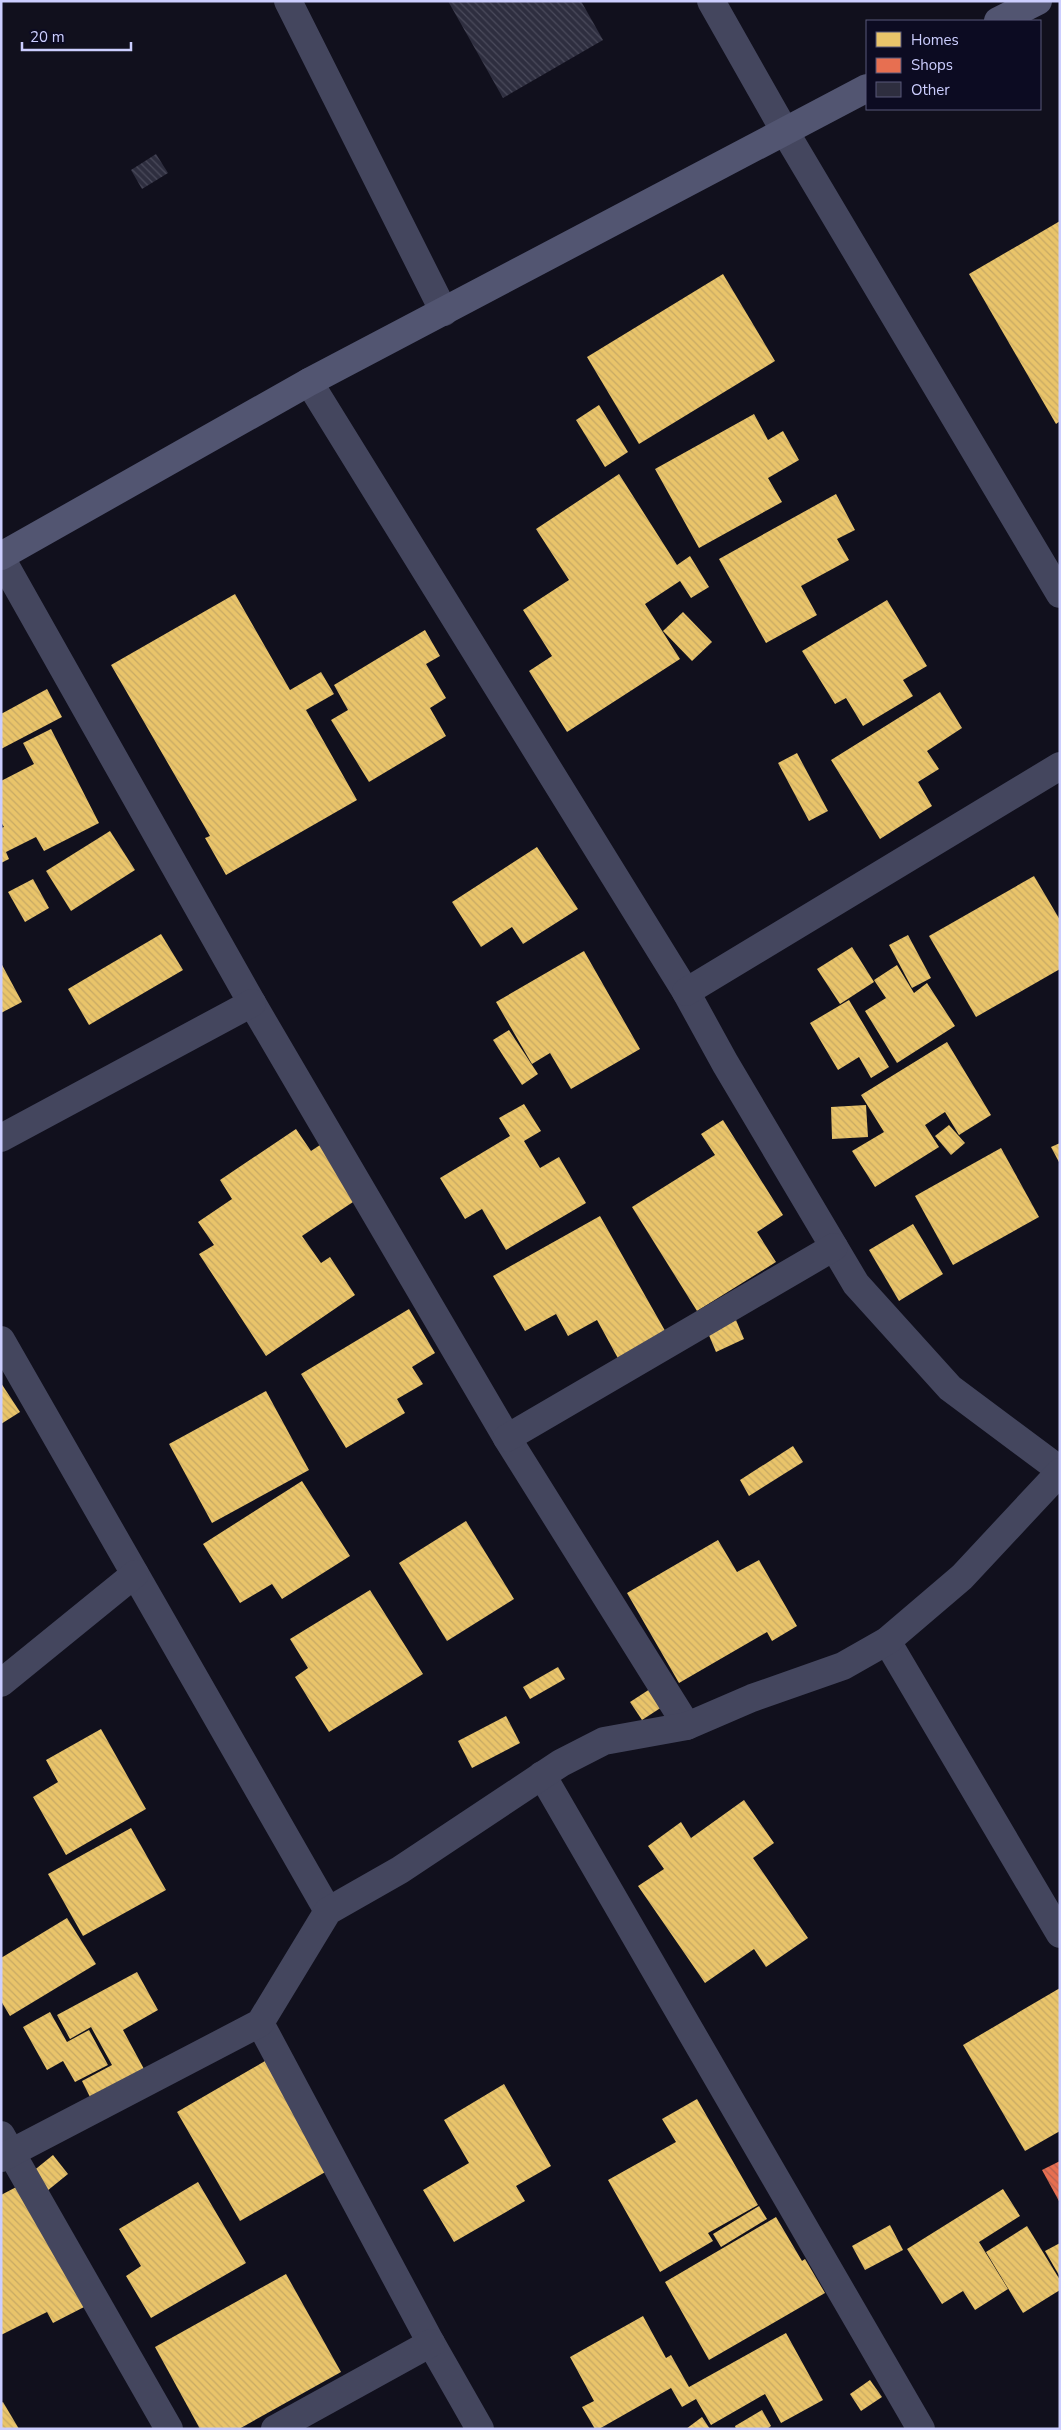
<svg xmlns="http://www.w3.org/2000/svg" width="1061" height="2430" font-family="'Nunito Sans',sans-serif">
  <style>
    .homes { fill: url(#homes-back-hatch) }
    .shops { fill: url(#shops-back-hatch) }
    .building { fill: url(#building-back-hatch) }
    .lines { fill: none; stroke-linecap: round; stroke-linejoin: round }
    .street { stroke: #44465e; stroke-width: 28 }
    .secondary { stroke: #525571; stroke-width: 28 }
  </style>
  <defs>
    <pattern id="homes-back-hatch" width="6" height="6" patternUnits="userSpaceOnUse" patternTransform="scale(1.25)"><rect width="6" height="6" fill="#e9c46a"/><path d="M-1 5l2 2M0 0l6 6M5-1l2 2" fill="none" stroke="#c7a964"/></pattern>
    <pattern id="shops-back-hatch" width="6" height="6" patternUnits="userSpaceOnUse" patternTransform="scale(1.25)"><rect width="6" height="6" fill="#e76f51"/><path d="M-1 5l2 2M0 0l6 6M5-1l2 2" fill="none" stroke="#b46050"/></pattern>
    <pattern id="building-back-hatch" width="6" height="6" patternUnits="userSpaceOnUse" patternTransform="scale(1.25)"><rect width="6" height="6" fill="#2e2e3f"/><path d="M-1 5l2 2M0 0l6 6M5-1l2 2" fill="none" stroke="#4b4b5c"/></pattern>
  </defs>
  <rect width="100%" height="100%" fill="#11101d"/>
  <g class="homes">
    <path d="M1060,221V421L1056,424L969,274Z"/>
    <path d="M723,274L775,361L639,444L587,357Z"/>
    <path d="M599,405L628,452L605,467L576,420Z"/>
    <path d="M754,414L768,440L783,431L799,460L768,478L782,502L699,548L655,469Z"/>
    <path d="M619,474L677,565L690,556L709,587L691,598L680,581L645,604L680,659L567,732L529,671L552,656L523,610L569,580L536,529Z"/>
    <path d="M836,494L855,530L837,539L849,560L801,586L817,615L766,643L719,559Z"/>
    <path d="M235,594L290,690L321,672L334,694L306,710L357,800L226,875L205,838L210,836L111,665Z"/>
    <path d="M887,600L927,666L903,680L913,696L863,726L846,698L835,704L802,651Z"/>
    <path d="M683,612L712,642L692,661L663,631Z"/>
    <path d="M425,630L440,656L426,664L446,698L430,708L446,736L369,782L331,720L348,710L334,685Z"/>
    <path d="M47,689L62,717L1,749V714Z"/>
    <path d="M940,692L962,728L927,751L939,769L918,782L932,806L880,839L831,760Z"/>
    <path d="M51,729L99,823L44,851L36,837L6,852L9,859L1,863V828L4,827L1,822V781L34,764L23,743Z"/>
    <path d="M797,753L828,811L809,821L778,763Z"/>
    <path d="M110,831L135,870L71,911L46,871Z"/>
    <path d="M537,847L578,909L523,944L512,927L481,947L452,902Z"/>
    <path d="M1034,876L1060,920V969L976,1017L929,936Z"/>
    <path d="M33,879L49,908L25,922L8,892Z"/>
    <path d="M161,934L183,970L89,1025L68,989Z"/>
    <path d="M908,935L931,978L912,988L889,945Z"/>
    <path d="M852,947L874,982L840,1004L817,969Z"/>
    <path d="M584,951L640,1049L571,1089L550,1053L532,1064L496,1002Z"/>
    <path d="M1,963L22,1002L1,1013Z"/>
    <path d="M897,965L914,993L927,983L955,1026L897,1063L865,1011L886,998L874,980Z"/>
    <path d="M849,1000L889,1067L871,1078L859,1057L838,1070L810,1023Z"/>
    <path d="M509,1030L538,1074L522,1085L493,1040Z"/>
    <path d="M947,1042L991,1115L959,1135L945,1112L925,1125L939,1147L875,1187L852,1151L884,1132L861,1095Z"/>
    <path d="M524,1104L541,1131L524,1141L540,1168L559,1157L586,1203L506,1250L482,1209L465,1219L440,1178L510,1136L499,1118Z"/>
    <path d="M866,1105L868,1137L832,1139L831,1107Z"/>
    <path d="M723,1120L783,1215L757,1232L776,1262L697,1311L632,1207L715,1155L701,1134Z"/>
    <path d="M949,1125L965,1143L951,1155L935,1136Z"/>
    <path d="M296,1129L311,1151L323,1143L359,1198L302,1236L321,1263L330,1257L355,1295L266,1356L199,1254L214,1245L198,1222L232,1199L220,1180Z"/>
    <path d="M1060,1143V1164L1051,1147Z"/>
    <path d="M1001,1148L1039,1217L953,1265L915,1196Z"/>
    <path d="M600,1216L668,1336L620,1362L597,1320L568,1336L556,1314L525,1331L493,1276Z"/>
    <path d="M913,1224L943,1274L899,1301L869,1250Z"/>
    <path d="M409,1309L435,1353L412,1367L423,1384L397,1399L405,1413L346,1448L301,1374Z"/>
    <path d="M736,1320L744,1339L716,1352L708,1333Z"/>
    <path d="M1,1383L20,1412L1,1424Z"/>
    <path d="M266,1391L309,1470L212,1523L169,1444Z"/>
    <path d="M793,1446L803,1462L749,1496L740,1480Z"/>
    <path d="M302,1481L350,1556L282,1599L272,1584L240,1603L203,1544Z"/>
    <path d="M466,1521L514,1599L447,1641L399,1563Z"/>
    <path d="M718,1540L737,1572L759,1560L797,1626L772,1641L767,1632L679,1683L627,1593Z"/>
    <path d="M370,1590L423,1674L329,1732L295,1677L308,1668L290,1639Z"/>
    <path d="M558,1667L565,1679L530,1699L523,1687Z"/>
    <path d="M650,1689L662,1707L642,1720L630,1702Z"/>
    <path d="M506,1716L520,1743L472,1768L458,1741Z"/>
    <path d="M101,1729L146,1809L66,1855L33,1797L58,1782L46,1760Z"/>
    <path d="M744,1800L774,1843L753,1858L808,1938L766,1967L754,1949L705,1983L638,1886L664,1869L648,1846L681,1822L691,1838Z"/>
    <path d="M131,1828L166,1890L83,1936L48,1874Z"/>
    <path d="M67,1918L96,1964L10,2016L1,2001V1958Z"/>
    <path d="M137,1972L158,2010L123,2030L144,2069L90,2097L82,2081L112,2065L91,2027L70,2039L57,2015Z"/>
    <path d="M1060,1988V2131L1025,2151L963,2045Z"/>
    <path d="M50,2012L67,2042L89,2030L108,2065L75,2082L63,2061L47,2070L23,2027Z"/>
    <path d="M265,2061L296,2116L334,2167L240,2221L177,2112Z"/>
    <path d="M504,2084L551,2166L516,2186L525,2201L454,2242L423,2190L469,2163L444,2120Z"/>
    <path d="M697,2099L758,2205L708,2233L713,2241L660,2272L608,2180L676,2142L662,2119Z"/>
    <path d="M53,2155L68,2174L47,2191L32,2172Z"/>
    <path d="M198,2182L246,2263L151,2318L126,2276L141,2266L119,2229Z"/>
    <path d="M22,2184L88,2305L53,2323L47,2312L1,2335V2195Z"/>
    <path d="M1003,2189L1020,2216L979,2242L1008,2289L975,2310L963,2291L942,2304L907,2249Z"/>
    <path d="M759,2206L767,2219L721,2247L713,2234Z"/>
    <path d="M776,2217L802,2261L805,2259L825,2293L709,2360L665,2282Z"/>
    <path d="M890,2225L903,2250L865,2270L852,2246Z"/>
    <path d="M1027,2226L1060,2280V2290L1023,2313L986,2252Z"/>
    <path d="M1060,2243V2277L1045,2251Z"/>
    <path d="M286,2274L341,2372L239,2429H200L155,2347Z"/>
    <path d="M643,2316L666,2358L671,2355L689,2387L786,2333L823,2400L781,2423L765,2394L711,2425L696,2399L682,2407L671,2388L599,2429H595L582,2407L594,2401L570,2357Z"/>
    <path d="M870,2380L882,2397L861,2411L850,2394Z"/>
    <path d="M3,2402L19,2429H1V2403Z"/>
    <path d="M762,2410L771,2426L767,2429H736L735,2426Z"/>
    <path d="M702,2417L710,2429H686Z"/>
  </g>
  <path class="shops" d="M1060,2161V2203L1042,2170Z"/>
  <g class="building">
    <path d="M448,1H581L603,40L503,98Z"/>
    <path d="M156,154L168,173L142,189L131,170Z"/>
  </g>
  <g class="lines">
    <g class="street">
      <path d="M288,1L444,312"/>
      <path d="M711,1L784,130L1060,594"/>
      <path d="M309,382L686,992L725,1063L856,1284L950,1388L1060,1470"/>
      <path d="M1,558L252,1003L507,1438L687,1726"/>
      <path d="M686,992L1060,766"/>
      <path d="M1,1138L252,1003"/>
      <path d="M1,1340L328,1911"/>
      <path d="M507,1438L834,1247"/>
      <path d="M887,1641L1060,1934"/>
      <path d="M1,1683L135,1574"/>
      <path d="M542,1775L921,2429"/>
      <path d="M260,2023L431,2343L480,2429"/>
      <path d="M1,2135L169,2429"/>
      <path d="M1,2158L260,2023L328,1911L400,1870L561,1763L604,1741L687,1726L752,1698L843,1666L887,1641L962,1577L1060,1472"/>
      <path d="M275,2429L431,2343"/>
    </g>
    <g class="secondary">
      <path d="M998,21L1038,1"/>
      <path d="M1,556L309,382L867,88"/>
    </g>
  </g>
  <rect width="1061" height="2430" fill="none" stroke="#ccceff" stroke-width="5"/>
  <rect x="866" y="20" width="175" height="90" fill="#0c0b22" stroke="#59597a"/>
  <rect x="876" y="32" width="25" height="15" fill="#e9c46a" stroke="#59597a"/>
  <text x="911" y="45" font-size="15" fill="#ccceff">Homes</text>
  <rect x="876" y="58" width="25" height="15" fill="#e76f51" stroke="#59597a"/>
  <text x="911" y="70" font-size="15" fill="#ccceff">Shops</text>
  <rect x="876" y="82" width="25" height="15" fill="#2e2e3f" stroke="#59597a"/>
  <text x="911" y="95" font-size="15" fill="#ccceff">Other</text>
  <path d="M22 42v8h109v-8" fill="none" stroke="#ccceff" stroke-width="2.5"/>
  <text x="30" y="42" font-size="15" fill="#ccceff" stroke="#0c0b22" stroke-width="4" paint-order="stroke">20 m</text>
</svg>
